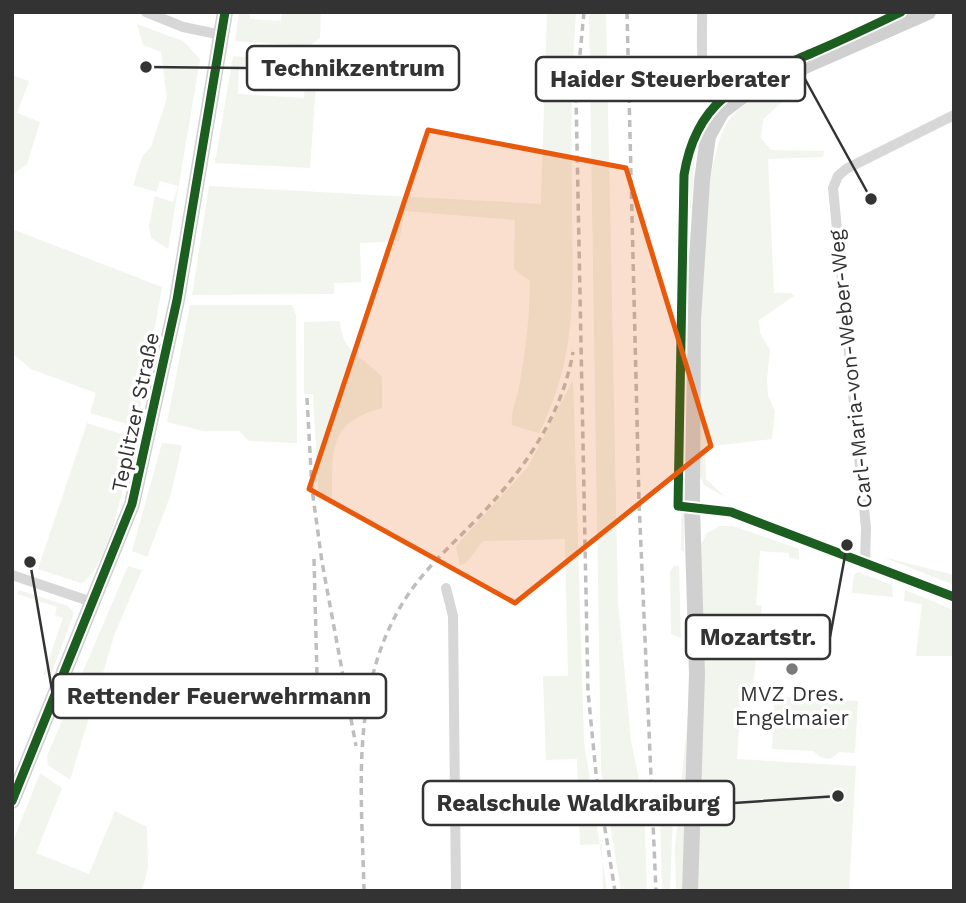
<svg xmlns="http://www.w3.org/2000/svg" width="966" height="903" font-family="'Work Sans',sans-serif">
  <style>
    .green { fill: #f1f5ed }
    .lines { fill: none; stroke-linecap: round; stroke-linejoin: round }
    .street { stroke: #d7d7d7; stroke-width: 10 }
    .secondary { stroke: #d0d0d0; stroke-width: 16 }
    .rail { stroke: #bebebe; stroke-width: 3.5; stroke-dasharray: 7 5; stroke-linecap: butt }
    .cycleway-casing { stroke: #fff; stroke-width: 13 }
    .cycleway { stroke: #1b5e20; stroke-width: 9 }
    .marked { fill: #e8590c; fill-opacity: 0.2; stroke: #e8590c; stroke-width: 5; stroke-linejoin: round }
    .poi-dot { fill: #7a7a7a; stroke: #fff; stroke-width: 2.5 }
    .labels { text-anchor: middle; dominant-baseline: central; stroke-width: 7; stroke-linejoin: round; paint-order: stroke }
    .street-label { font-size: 21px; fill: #333; stroke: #fff }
    .poi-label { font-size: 21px; fill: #333; stroke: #fff }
    .leader { fill: none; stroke: #333; stroke-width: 2.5 }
    .callout-dot { fill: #333; stroke: #fff; stroke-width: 2.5 }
    .callout { fill: #fff; stroke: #333; stroke-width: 2.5 }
    .callout-label { font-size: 23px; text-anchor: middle; font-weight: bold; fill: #333 }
  </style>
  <rect width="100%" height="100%" fill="#fff"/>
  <g class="green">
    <path d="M239,12H250V19L281,21L282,12H321L320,38L309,46L235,41Z"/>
    <path d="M547,12H576C571,76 571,140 572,204C572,289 579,353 539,433L512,425C511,412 515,404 518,392C525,357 530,318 530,281L514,269L515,220L405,211L399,241L360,243L361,282L334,283V294L192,295L209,186L541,204Z"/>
    <path d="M589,12H606L618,602L631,741L644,803L647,891H621L601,770Z"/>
    <path d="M137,24L183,41L200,59L168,249L151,238L149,226L155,196L173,202L178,186L160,181L156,192L133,185L142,157L151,147L167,98L161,52L143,45Z"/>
    <path d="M233,56L254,58L253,67L239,66L238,94L304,98L306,61L317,71L310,168L215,163Z"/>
    <path d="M12,75L29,81L17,113L40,122L27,164L12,175Z"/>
    <path d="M801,76L804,83L763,119L761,138L771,150L824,151L823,157L768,159L774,293H791L794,296L759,320L760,333L770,350L767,379L768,396L775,411L772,439L705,447L706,479L725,497L704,485L698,472C699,404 694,168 729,120C746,97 776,87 801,76Z"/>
    <path d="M692,149L695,154L690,219L685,213L686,176Z"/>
    <path d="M12,229L162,287L137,427L90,413L96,393L31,369L12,353Z"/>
    <path d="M685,267L688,268L683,360L681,359Z"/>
    <path d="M190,305H292L296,315L297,443L249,441L239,431H203L167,422Z"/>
    <path d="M340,321C343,356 361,354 382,377V408C326,423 333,452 332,501H319L313,394H304V322Z"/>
    <path d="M683,372L684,374V552L681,550Z"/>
    <path d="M573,380L584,742L607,891H603L602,844L580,845L577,759L546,760L543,676H568L565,539L483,541L466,563L460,565L456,546L528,467Z"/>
    <path d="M87,423L134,438C128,467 108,573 81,583L38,569Z"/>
    <path d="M162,443L182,445L171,494L147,557L132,551Z"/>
    <path d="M720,526H733L799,549V559L789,558V553L760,551L756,605L762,606L752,694H741L737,759L856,766L849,891H697L700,546L707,533Z"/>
    <path d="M883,557L954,575V585Z"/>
    <path d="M128,566L142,570L115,633L70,780L48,765L47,756Z"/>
    <path d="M674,566H679L681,638L671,634L670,571Z"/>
    <path d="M858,572L892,585L893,597L852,593L854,575Z"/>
    <path d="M19,590L68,606L74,613L52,672L43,676L63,618L55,615L57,607L17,594Z"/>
    <path d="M905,590L954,610V656H916L922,604L904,601Z"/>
    <path d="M775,696L858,701L855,753L840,752L830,759L822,758L813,751L772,749Z"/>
    <path d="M689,703L682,891H676L675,848Z"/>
    <path d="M40,773L62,788L36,853L89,874L115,811L147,827L148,867L142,891H12V844Z"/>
    <path d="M660,813H673L670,891H662Z"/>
  </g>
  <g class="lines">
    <g class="street">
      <path d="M146,12L183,27L222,35"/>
      <path d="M702,12C703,47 696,85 722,111"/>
      <path d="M692,507L716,509L748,518L954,597"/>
      <path d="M865,563L866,528L833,188L838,176L846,169L954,115"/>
      <path d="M12,575L95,603"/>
      <path d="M446,588L453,616L456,891"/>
    </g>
    <g class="secondary">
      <path d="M12,801L132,504L177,300L225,12"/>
      <path d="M690,891L697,674L692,507L693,320L702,181L708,136L722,111L750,90L928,12"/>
    </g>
    <g class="rail">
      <path d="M584,12L576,96L588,692L596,773L615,891"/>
      <path d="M627,12L639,501L656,891"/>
      <path d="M307,398L312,489L322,562L356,746"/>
      <path d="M314,559L317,676"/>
      <path d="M364,891C362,796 350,697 398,611C416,578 443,553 469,527C518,478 561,421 573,352"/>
    </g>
    <defs>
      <g id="cycleway">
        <path d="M901,12C872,26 842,40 812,53C745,81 697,95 684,175L678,506L731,512L954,597"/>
        <path d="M12,801L132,504L177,300L225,12"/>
      </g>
    </defs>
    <use href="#cycleway" class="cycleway-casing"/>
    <use href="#cycleway" class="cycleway"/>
  </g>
  <path class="marked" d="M428,130L626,168L711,446L515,603L309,489Z"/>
  <circle class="poi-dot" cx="792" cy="669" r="7"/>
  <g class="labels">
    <g class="street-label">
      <text transform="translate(850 369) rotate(-96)">Carl-Maria-von-Weber-Weg</text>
      <text transform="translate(135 412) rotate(-78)">Teplitzer Straße</text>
    </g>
    <g class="poi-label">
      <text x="792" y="693">MVZ Dres.<tspan x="792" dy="24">Engelmaier</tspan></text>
    </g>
  </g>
  <path class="leader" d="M146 67L247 68M871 199L805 79M847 545L830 637M30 562L53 696M838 796L734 803"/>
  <g class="callout-dot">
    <circle cx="146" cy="67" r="7"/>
    <circle cx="871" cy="199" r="7"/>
    <circle cx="847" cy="545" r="7"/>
    <circle cx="30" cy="562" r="7"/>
    <circle cx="838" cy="796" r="7"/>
  </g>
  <g class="callout">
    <rect x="247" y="46" width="212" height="44" rx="7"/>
    <rect x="536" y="57" width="269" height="44" rx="7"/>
    <rect x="686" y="615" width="144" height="44" rx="7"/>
    <rect x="53" y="674" width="333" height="44" rx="7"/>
    <rect x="423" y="781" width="311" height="44" rx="7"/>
  </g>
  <g class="callout-label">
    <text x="353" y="76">Technikzentrum</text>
    <text x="670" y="87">Haider Steuerberater</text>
    <text x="758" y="645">Mozartstr.</text>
    <text x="219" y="704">Rettender Feuerwehrmann</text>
    <text x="578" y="811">Realschule Waldkraiburg</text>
  </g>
  <rect width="966" height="903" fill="none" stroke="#333333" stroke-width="28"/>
</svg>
